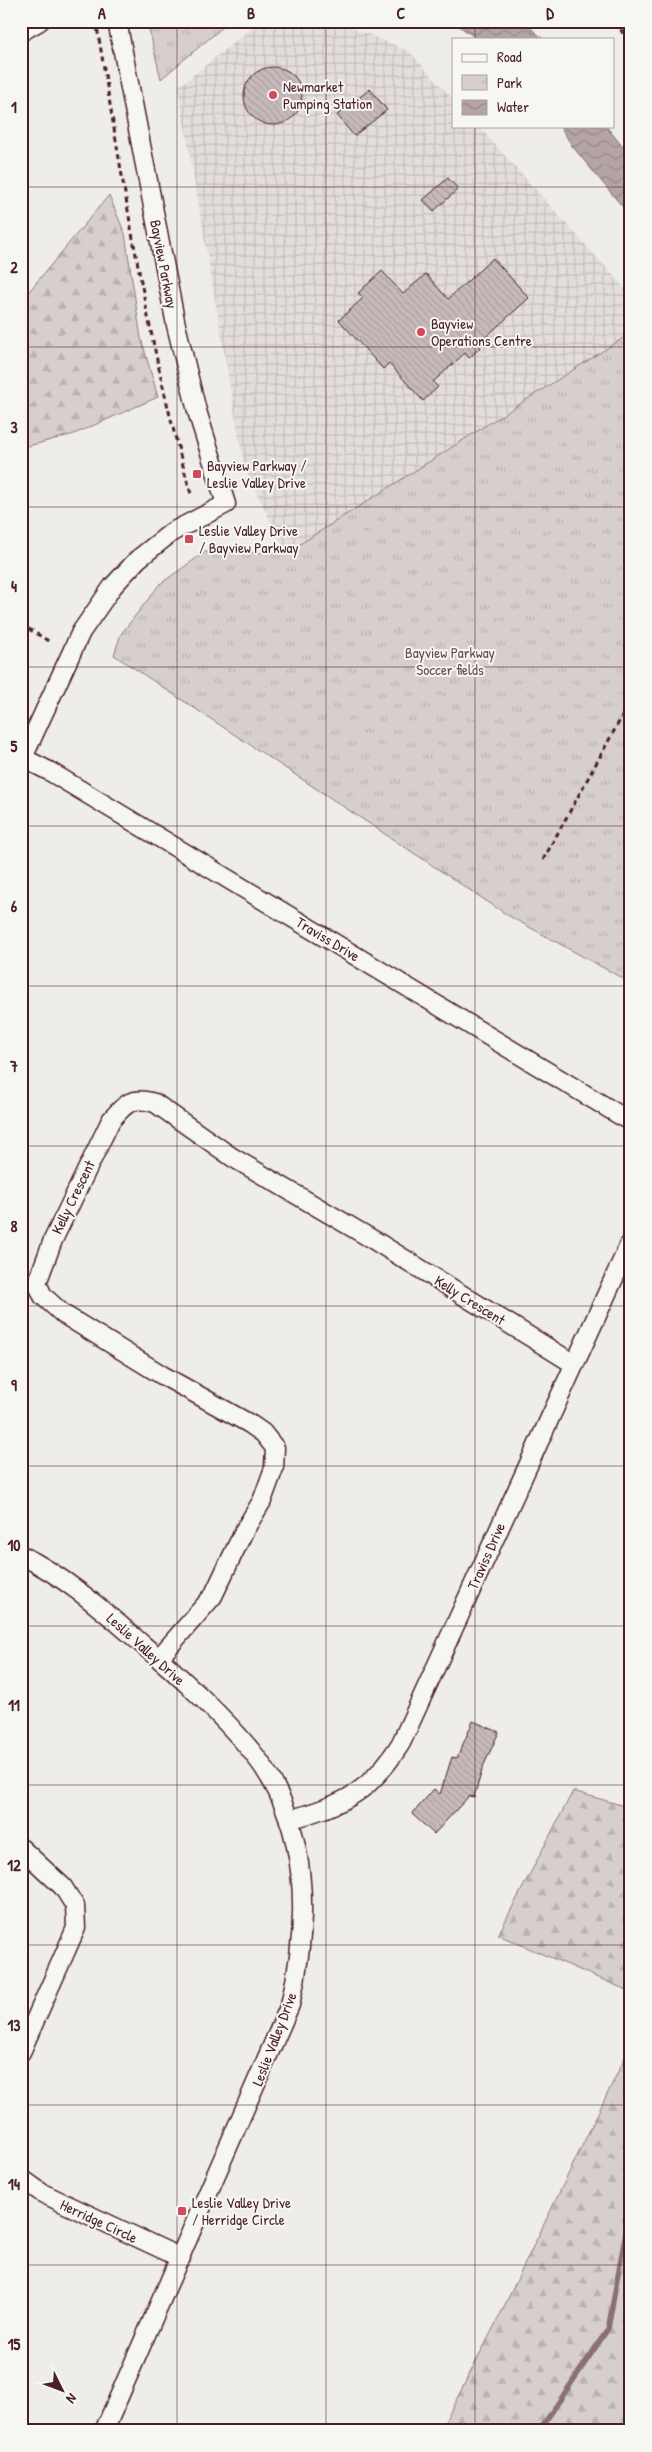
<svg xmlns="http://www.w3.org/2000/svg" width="652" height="2452" font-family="'Patrick Hand',sans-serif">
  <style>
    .industrial { fill: url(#industrial-grid) }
    .forest { fill: url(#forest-firs); stroke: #90777c }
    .park { fill: url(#park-tufts); stroke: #90777c }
    .water { fill: url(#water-waves); stroke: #8a6f74 }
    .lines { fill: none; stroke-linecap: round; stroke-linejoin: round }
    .stream { stroke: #8a6f74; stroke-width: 5 }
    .building { fill: url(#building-back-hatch); stroke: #4a1f2b }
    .minor-casing { stroke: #4a1f2b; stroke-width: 21 }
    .path { stroke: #4a1f2b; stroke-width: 3; stroke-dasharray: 5 4; stroke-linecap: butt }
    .minor { stroke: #f6f6f2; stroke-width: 18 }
    .grid { fill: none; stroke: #4a1f2b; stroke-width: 1; stroke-opacity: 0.55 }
    .poi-dot { fill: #d1495b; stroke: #f6f6f2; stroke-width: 2 }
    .labels { text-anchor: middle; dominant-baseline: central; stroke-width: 4; stroke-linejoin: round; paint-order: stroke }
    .poi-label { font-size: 15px; fill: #4a1f2b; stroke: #f6f6f2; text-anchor: start }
    .street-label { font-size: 15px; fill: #4a1f2b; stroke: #f6f6f2 }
    .park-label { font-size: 15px; fill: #6d4b54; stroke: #f6f6f2 }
    .neatline { fill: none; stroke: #4a1f2b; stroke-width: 2 }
    .grid-label { font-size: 16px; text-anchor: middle; font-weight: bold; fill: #4a1f2b }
  </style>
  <defs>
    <pattern id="industrial-grid" width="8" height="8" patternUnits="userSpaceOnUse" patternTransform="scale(1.25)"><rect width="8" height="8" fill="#e3dedc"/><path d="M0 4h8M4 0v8" fill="none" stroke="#c4bebd"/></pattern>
    <pattern id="forest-firs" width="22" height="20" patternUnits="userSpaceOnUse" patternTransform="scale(1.25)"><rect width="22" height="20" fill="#d7cfce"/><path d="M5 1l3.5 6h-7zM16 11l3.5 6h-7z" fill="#bab1b1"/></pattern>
    <pattern id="park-tufts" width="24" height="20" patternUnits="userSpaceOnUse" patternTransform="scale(1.25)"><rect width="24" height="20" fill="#d7cfce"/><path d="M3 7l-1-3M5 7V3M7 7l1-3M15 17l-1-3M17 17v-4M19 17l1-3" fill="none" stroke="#bab1b1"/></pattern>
    <pattern id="water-waves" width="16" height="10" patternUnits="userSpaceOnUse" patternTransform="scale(1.25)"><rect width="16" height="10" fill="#b4a4a5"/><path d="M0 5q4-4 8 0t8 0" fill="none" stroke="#948587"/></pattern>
    <pattern id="building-back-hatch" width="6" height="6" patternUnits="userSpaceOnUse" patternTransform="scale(1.25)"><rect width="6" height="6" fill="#c6babb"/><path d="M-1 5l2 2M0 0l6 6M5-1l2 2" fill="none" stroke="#ac9fa1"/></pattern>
  </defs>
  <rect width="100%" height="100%" fill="#efedea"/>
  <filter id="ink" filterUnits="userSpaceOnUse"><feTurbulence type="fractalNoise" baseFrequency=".02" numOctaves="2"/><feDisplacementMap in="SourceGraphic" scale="10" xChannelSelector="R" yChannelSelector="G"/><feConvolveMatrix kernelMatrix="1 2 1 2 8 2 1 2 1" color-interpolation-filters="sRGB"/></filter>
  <g filter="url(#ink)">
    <path class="industrial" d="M261,21H336L409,51L453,99V126H478L631,295V333L286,553L244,467L178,87Z"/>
    <g class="forest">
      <path d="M109,195L125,234L141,338L158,397L74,434L21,448V301Z"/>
      <path d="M573,1791L631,1808V1992L498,1935Z"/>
      <path d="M631,2045V2431H440L498,2319Z"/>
    </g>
    <g class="park">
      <path d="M147,21H230L161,79Z"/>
      <path d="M631,333V983L509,916L114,655L121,634L160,584L205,552L286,553Z"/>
    </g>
    <g class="water">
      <path d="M470,21L488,28L485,21H523L543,39H477L455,23Z"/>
      <path d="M560,126H606L631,157V217L572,146Z"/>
    </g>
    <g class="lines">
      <path class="stream" d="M539,2431L608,2329L631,2203"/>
    </g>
    <g class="building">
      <circle cx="273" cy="96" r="29"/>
      <path d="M370,89L387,110L354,136L337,115Z"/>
      <path d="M448,178L458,189L434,211L423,200Z"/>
      <path d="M493,258L529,298L478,344L481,347L469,358L465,353L433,382L438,387L423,401L389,363L383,369L339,320L363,298L358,293L382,271L403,294L426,274L448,299Z"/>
      <path d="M473,1721L499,1732L483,1767L474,1797L469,1796L434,1834L412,1814L434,1789L440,1794L452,1757L457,1758Z"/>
    </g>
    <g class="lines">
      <defs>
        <g id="minor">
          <path d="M21,32L40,21"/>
          <path d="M23,758L49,771L631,1122"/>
          <path d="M21,762L81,632L113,586L138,559L172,532L226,504L197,411L176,325L117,21"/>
          <path d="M21,1555C67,1578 104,1611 142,1644C178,1674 224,1717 253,1753C310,1824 310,1921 290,2005L104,2431"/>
          <path d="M159,1658L213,1596L244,1531L262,1501L274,1468L275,1448L263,1433L250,1424L162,1375L63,1314L43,1296L37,1283L53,1240L111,1120C126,1103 132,1096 155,1103L232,1157L377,1242L574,1364"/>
          <path d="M289,1820C345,1803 369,1794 401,1743L631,1241"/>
          <path d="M21,1848L63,1887L75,1906L76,1928L21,2052"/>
          <path d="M21,2178L42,2193L181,2258"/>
        </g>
      </defs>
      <use href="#minor" class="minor-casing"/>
      <g class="path">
        <path d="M96,21C123,179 146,340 191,494"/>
        <path d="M617,21L631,51"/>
        <path d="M625,121L631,117"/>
        <path d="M21,624L50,642"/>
        <path d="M543,860L631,700"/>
      </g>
      <use href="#minor" class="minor"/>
    </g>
  </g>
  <path class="grid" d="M177,21V2431M326,21V2431M475,21V39M475,126V2431M21,187H631M21,347H631M21,507H631M21,667H631M21,826H631M21,986H631M21,1146H631M21,1306H631M21,1466H631M21,1626H631M21,1785H631M21,1945H631M21,2105H631M21,2265H631"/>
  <g class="poi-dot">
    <circle cx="273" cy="95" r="5"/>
    <circle cx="421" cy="332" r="5"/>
    <rect x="192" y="469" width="10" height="10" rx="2.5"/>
    <rect x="184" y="534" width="10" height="10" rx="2.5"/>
    <rect x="177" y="2206" width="10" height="10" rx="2.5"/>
  </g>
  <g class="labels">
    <g class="poi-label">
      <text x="283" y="86">Newmarket<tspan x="283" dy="17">Pumping Station</tspan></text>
      <text x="431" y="323">Bayview<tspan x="431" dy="17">Operations Centre</tspan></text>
      <text x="207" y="465">Bayview Parkway /<tspan x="207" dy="17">Leslie Valley Drive</tspan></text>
      <text x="199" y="530">Leslie Valley Drive<tspan x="199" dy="17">/ Bayview Parkway</tspan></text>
      <text x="192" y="2202">Leslie Valley Drive<tspan x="192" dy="17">/ Herridge Circle</tspan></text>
    </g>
    <g class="street-label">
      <text transform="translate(164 264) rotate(79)">Bayview Parkway</text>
      <text transform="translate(328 939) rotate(31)">Traviss Drive</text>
      <text transform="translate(73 1197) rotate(-64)">Kelly Crescent</text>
      <text transform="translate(470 1300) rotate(32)">Kelly Crescent</text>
      <text transform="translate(486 1556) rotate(-66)">Traviss Drive</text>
      <text transform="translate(146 1649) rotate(42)">Leslie Valley Drive</text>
      <text transform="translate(274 2039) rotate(-69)">Leslie Valley Drive</text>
      <text transform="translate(99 2221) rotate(25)">Herridge Circle</text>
    </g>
    <g class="park-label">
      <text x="450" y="652">Bayview Parkway<tspan x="450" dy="17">Soccer fields</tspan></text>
    </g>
  </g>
  <rect width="652" height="2452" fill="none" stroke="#f6f6f2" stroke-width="55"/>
  <rect x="452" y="38" width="162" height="90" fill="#f6f6f2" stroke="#b1a0a2"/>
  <rect x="462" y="54" width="25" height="8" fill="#f6f6f2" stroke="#b1a0a2"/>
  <text x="497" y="62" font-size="15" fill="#4a1f2b">Road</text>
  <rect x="462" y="75" width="25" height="15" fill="url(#park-tufts)" stroke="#b1a0a2"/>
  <text x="497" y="88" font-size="15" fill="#4a1f2b">Park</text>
  <rect x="462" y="100" width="25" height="15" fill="url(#water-waves)" stroke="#b1a0a2"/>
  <text x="497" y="112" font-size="15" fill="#4a1f2b">Water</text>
  <g transform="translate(62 2390) rotate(132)" stroke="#f6f6f2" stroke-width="4" paint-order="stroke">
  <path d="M0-4L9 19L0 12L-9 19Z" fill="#4a1f2b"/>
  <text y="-8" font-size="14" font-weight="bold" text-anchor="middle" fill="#4a1f2b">N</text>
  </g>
  <rect x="28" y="28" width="596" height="2396" class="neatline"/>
  <g class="grid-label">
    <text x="102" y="19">A</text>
    <text x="251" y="19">B</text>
    <text x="401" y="19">C</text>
    <text x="550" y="19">D</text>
    <text x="14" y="113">1</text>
    <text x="14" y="273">2</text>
    <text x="14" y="433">3</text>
    <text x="14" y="592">4</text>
    <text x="14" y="752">5</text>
    <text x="14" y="912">6</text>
    <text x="14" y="1072">7</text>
    <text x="14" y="1232">8</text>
    <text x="14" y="1391">9</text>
    <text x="14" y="1551">10</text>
    <text x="14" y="1711">11</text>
    <text x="14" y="1871">12</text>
    <text x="14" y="2031">13</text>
    <text x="14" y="2190">14</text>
    <text x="14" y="2350">15</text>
  </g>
</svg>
